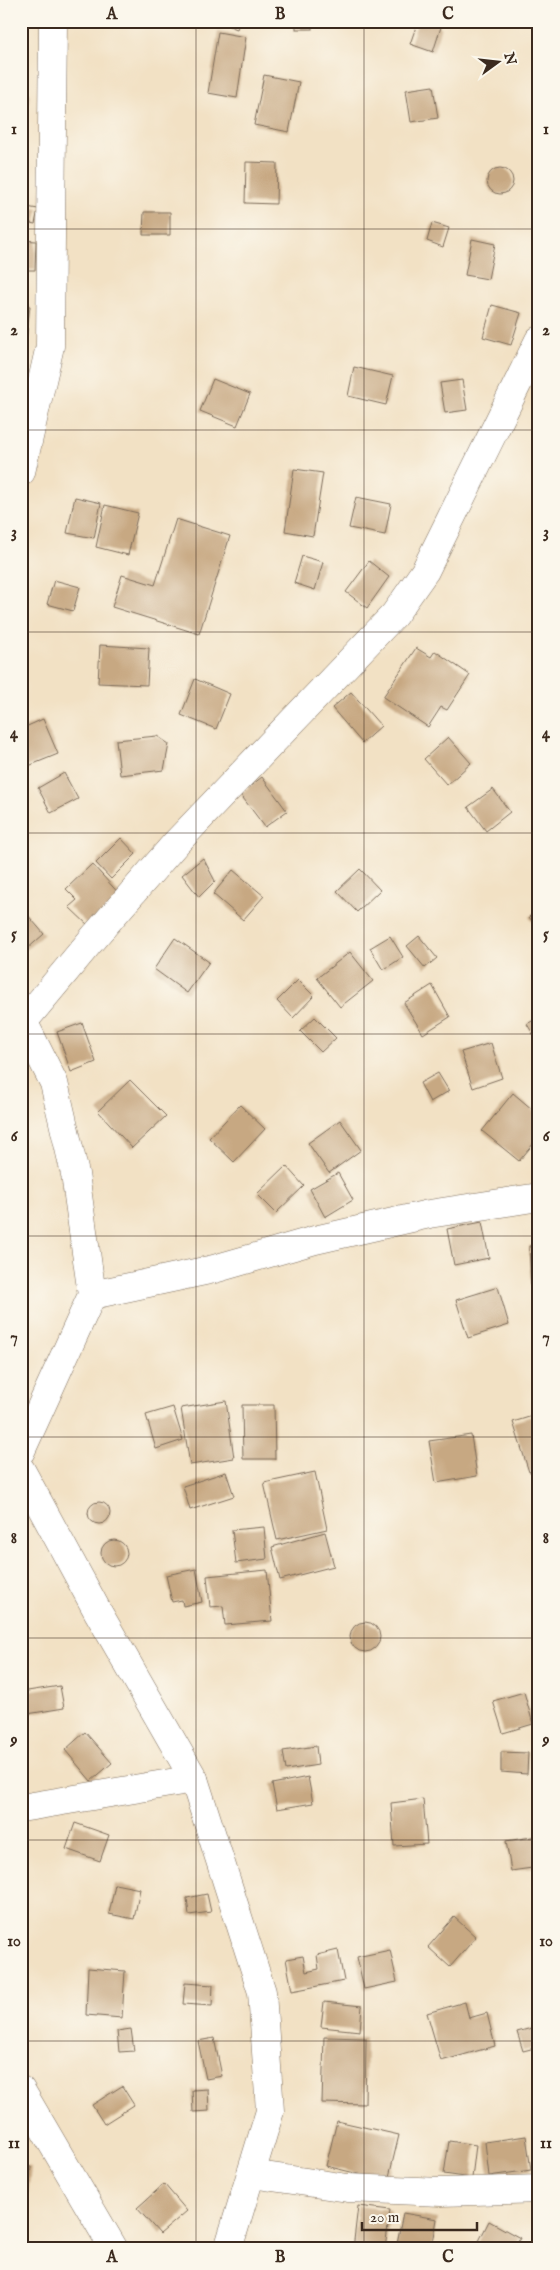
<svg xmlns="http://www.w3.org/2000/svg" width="560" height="2270" font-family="'IM FELL English',serif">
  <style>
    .building { fill: #c7a882 }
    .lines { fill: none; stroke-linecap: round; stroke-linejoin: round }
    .minor-casing { stroke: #7b6a58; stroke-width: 29 }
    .tertiary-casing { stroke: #7b6a58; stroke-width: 29 }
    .minor { stroke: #fff; stroke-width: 28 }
    .tertiary { stroke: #fff; stroke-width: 28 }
    .grid { fill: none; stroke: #3b2a1e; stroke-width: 1; stroke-opacity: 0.55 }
    .neatline { fill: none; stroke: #3b2a1e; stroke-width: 2 }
    .grid-label { font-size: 16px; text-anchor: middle; font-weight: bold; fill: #3b2a1e }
  </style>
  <rect width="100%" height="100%" fill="#fbf7ec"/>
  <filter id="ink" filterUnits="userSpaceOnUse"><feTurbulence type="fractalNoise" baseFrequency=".02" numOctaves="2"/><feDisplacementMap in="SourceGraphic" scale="10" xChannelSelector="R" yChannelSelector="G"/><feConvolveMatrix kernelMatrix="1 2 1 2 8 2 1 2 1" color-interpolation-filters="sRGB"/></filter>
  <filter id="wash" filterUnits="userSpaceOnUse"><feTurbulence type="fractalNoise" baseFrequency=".0096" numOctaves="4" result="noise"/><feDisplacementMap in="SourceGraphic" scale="20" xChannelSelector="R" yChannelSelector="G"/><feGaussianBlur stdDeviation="1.12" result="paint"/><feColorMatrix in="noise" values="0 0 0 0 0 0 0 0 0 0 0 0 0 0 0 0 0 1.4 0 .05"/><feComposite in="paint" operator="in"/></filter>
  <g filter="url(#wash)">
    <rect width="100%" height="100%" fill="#f2e1c4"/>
    <g id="blocks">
      <g class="building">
        <path d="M216,21H240L237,29Z"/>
        <rect x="296" y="21" width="16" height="8"/>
        <path d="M418,21H427L441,27L433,52L410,44Z"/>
        <path d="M218,32L246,37L237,98L208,93Z"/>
        <path d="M264,75L299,82L289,132L254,125Z"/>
        <path d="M433,86L438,118L411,122L406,90Z"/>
        <path d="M21,93L30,95L22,127H21Z"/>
        <path d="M246,162L277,163L276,204L245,203Z"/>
        <circle cx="500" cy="181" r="13"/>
        <path d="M21,206L38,209L35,224L21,221Z"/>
        <path d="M144,212H170V235H143Z"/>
        <path d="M432,223L449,228L443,247L427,241Z"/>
        <path d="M472,239L495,244L488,279L465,275Z"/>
        <path d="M21,240L36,241L35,270H21Z"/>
        <path d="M21,305L30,306L26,341H21Z"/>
        <path d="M492,305L521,313L511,345L483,337Z"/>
        <path d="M354,367L393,376L386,405L348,396Z"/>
        <path d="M213,379L250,394L237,426L200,411Z"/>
        <path d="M462,380L467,410L445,413L440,383Z"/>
        <path d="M294,469L323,473L313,536L285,531Z"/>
        <path d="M75,497L101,503L94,538L67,533Z"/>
        <path d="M356,497L391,504L385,535L349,528Z"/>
        <path d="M105,505L138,513L128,555L96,547Z"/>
        <path d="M176,519L230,536L199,634L112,607L122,575L155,585Z"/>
        <path d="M302,556L323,562L315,590L294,583Z"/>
        <path d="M369,561L389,577L367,608L346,592Z"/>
        <path d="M54,580L80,587L73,611L47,604Z"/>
        <path d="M100,645L149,648L147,685L98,683Z"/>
        <path d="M416,648L431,657L435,651L470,675L447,710L441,707L428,727L383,697Z"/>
        <path d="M195,679L230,694L216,729L181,715Z"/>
        <path d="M351,692L381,726L362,743L332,708Z"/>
        <path d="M43,719L58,754L21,769V729Z"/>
        <path d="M157,736L169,744L164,770L120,775L116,740Z"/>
        <path d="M448,737L471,763L447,785L424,759Z"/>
        <path d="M64,773L78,799L51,813L38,788Z"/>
        <path d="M262,777L287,811L265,827L240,794Z"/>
        <path d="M493,789L510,812L486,831L468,807Z"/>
        <path d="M121,838L136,854L111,879L96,863Z"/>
        <path d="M203,858L215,881L199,897L182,875Z"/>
        <path d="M92,864L123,898L90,927L69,907L77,900L66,889Z"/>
        <path d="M360,869L380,890L357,912L337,891Z"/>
        <path d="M233,870L264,896L243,920L213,894Z"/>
        <path d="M539,909V930L529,917Z"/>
        <path d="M26,913L44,934L26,950L21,944V917Z"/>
        <path d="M390,936L403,957L383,970L370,948Z"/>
        <path d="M419,936L437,958L425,968L407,946Z"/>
        <path d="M175,938L209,962L187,993L154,969Z"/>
        <path d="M350,952L373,981L340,1007L317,978Z"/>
        <path d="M298,980L314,996L293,1018L277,1001Z"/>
        <path d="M432,985L450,1017L423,1034L404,1003Z"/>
        <path d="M315,1017L336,1038L321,1052L300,1031Z"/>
        <path d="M539,1017V1044L527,1024Z"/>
        <path d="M82,1023L96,1062L71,1072L57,1032Z"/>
        <path d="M491,1043L502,1078L473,1088L461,1052Z"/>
        <path d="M438,1073L449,1091L430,1102L420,1083Z"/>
        <path d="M130,1080L166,1116L132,1148L98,1111Z"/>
        <path d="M513,1093L539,1115V1137L519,1161L482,1131Z"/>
        <path d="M240,1105L265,1129L234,1162L209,1138Z"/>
        <path d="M340,1120L361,1150L329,1173L308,1143Z"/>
        <path d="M286,1166L304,1186L276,1213L257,1194Z"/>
        <path d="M338,1173L353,1200L325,1217L310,1189Z"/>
        <path d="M482,1222L489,1258L454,1265L447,1229Z"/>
        <path d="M539,1245V1288H531L529,1246Z"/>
        <path d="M498,1287L509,1325L468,1338L456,1300Z"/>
        <path d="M226,1401L234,1458L190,1465L181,1408Z"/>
        <path d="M242,1405H274L275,1459H243Z"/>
        <path d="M173,1407L183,1440L156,1449L146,1415Z"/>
        <path d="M539,1414V1469L529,1472L513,1422Z"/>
        <path d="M471,1435L477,1476L436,1483L429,1441Z"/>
        <path d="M226,1472L234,1496L190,1510L183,1486Z"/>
        <path d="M315,1472L327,1529L277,1540L264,1483Z"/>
        <circle cx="99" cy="1513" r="11"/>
        <path d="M264,1527L267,1559L236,1563L232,1530Z"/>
        <path d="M325,1532L334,1566L280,1580L272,1547Z"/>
        <circle cx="114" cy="1553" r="13"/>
        <path d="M196,1569L202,1602L183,1606L182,1600L172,1602L166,1575Z"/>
        <path d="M267,1570L272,1621L225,1625L223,1606L210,1607L207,1576Z"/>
        <circle cx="365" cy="1637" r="15"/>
        <path d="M60,1686L64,1708L21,1715V1692Z"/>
        <path d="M524,1692L533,1724L503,1733L493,1701Z"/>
        <path d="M85,1732L112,1763L91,1781L65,1750Z"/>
        <path d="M316,1746L318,1765L286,1770L283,1751Z"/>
        <path d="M501,1752L528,1753L527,1774L501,1772Z"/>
        <path d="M308,1777L313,1803L277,1809L272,1784Z"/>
        <path d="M423,1799L427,1844L394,1846L391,1803Z"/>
        <path d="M75,1823L109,1835L100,1861L66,1849Z"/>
        <path d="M538,1836L539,1867L511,1871L506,1841Z"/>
        <path d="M539,1879V1891L534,1880Z"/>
        <path d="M115,1884L140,1889L134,1919L109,1914Z"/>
        <path d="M207,1894L211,1912L189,1915L187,1898Z"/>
        <path d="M454,1917L476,1937L450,1967L428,1947Z"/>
        <path d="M338,1950L344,1981L292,1991L286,1959L303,1956L306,1972L319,1969L317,1955Z"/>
        <path d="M390,1950L397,1982L364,1989L357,1957Z"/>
        <path d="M88,1968L125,1971L122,2018L86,2015Z"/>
        <path d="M185,1983L213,1985L212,2006L183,2004Z"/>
        <path d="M539,1985V1998H538L535,1986Z"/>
        <path d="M324,2002L362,2006L360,2031L321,2027Z"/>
        <path d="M465,2002L469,2018L487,2013L495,2046L441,2061L427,2013Z"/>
        <path d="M539,2026V2047L523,2051L517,2032Z"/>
        <path d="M131,2029L134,2051L119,2052L117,2031Z"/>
        <path d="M324,2037L366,2038L365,2104L322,2103Z"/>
        <path d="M214,2038L222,2076L206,2079L198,2041Z"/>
        <path d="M122,2086L134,2105L104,2124L92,2105Z"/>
        <path d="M208,2089L209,2111L193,2112L192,2090Z"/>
        <path d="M337,2121L399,2135L388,2181L326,2166Z"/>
        <path d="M526,2136L531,2170L489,2176L485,2142Z"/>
        <path d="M449,2141L476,2145L472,2178L444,2174Z"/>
        <path d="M21,2166L31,2167L28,2195L21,2194Z"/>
        <path d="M164,2184L187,2211L160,2234L137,2208Z"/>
        <path d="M358,2206L390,2210L385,2249H353Z"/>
        <path d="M403,2213L437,2219L432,2249H396Z"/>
        <path d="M489,2221L520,2238L514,2249H475Z"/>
      </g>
    </g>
  </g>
  <g filter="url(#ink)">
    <use href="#blocks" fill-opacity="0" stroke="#7b6a58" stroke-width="1"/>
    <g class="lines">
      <defs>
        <g id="minor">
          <path d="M21,472L50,346L53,21"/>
          <path d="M21,1017L54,1083L75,1174L92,1295L21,1451"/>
          <path d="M24,1021L94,937L176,843L394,615L425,571L539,340"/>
          <path d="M92,1295L214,1269L315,1240L429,1214L539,1197"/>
          <path d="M21,1470L98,1612L194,1779L262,1992L270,2111L228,2249"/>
          <path d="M21,1808L194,1779"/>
          <path d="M251,2174L348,2188L441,2192L539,2189"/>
        </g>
        <path id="tertiary" d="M21,2090L114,2249"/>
      </defs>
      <use href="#minor" class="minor-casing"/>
      <use href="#tertiary" class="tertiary-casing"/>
      <use href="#minor" class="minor"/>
      <use href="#tertiary" class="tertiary"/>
    </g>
  </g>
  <path class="grid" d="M196,21V2249M364,21V2249M21,229H539M21,430H539M21,632H539M21,833H539M21,1034H539M21,1236H539M21,1437H539M21,1638H539M21,1840H539M21,2041H539"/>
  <rect width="560" height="2270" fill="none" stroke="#fbf7ec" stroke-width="55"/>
  <g transform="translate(498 62) rotate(75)" stroke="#fbf7ec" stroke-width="4" paint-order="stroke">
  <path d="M0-4L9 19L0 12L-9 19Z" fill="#3b2a1e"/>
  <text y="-8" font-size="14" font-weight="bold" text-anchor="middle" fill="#3b2a1e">N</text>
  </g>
  <path d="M362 2222v8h115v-8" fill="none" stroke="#3b2a1e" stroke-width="2.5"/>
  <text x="370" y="2222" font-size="15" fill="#3b2a1e" stroke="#fbf7ec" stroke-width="4" paint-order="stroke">20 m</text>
  <rect x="28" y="28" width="504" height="2214" class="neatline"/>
  <g class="grid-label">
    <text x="112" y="19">A</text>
    <text x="280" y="19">B</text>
    <text x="448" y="19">C</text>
    <text x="14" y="134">1</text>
    <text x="546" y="134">1</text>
    <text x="14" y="335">2</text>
    <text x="546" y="335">2</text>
    <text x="14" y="537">3</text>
    <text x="546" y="537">3</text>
    <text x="14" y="738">4</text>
    <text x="546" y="738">4</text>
    <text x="14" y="939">5</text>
    <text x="546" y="939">5</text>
    <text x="14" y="1141">6</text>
    <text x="546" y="1141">6</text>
    <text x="14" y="1342">7</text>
    <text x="546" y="1342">7</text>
    <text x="14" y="1543">8</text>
    <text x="546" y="1543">8</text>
    <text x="14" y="1745">9</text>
    <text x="546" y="1745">9</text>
    <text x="14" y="1946">10</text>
    <text x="546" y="1946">10</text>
    <text x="14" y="2148">11</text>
    <text x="546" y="2148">11</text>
    <text x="112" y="2262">A</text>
    <text x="280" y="2262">B</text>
    <text x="448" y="2262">C</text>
  </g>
</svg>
